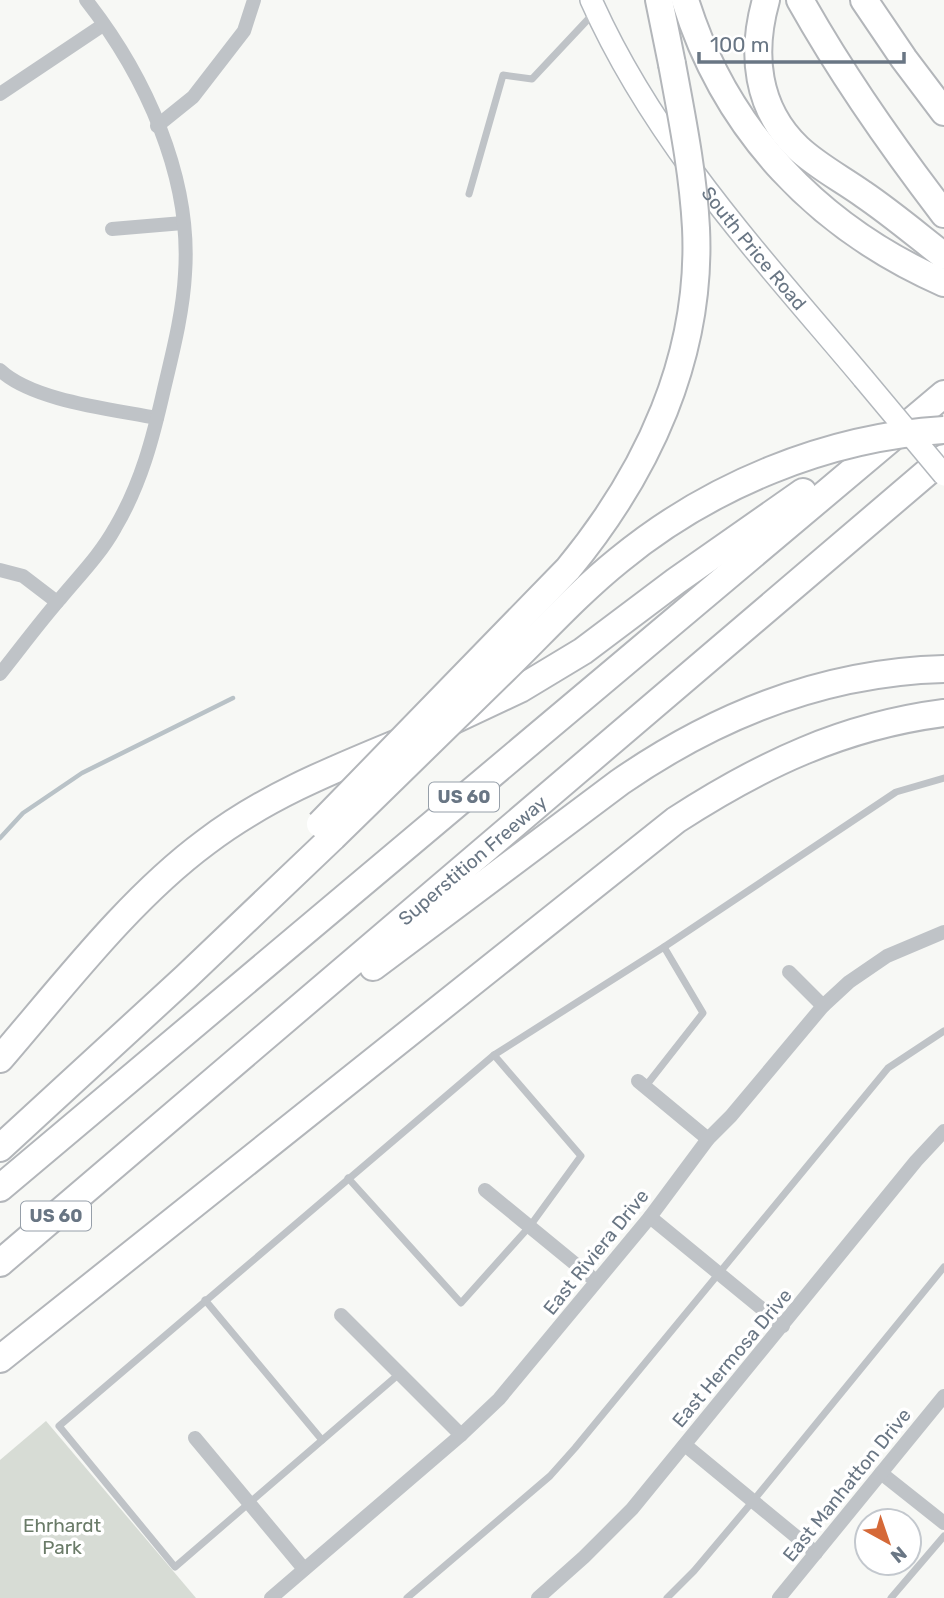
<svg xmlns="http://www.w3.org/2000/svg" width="944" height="1598" font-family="Rubik,sans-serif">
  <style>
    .green { fill: #d7dcd5 }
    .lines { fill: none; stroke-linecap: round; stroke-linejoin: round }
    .stream { stroke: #b9c2c7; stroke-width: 4.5 }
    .secondary-casing { stroke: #b2b7bc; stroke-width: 24 }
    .highway-casing { stroke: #b3b6ba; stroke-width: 30 }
    .lane { stroke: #bfc3c7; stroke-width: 7 }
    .street { stroke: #bfc3c7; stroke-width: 14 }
    .secondary { stroke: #fff; stroke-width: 21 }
    .highway { stroke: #fff; stroke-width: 26 }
    .secondary-bridge-casing { stroke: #b2b7bc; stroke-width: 24; stroke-linecap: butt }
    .highway-bridge-casing { stroke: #b3b6ba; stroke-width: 30; stroke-linecap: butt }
    .secondary-bridge { stroke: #fff; stroke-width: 21 }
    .highway-bridge { stroke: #fff; stroke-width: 26 }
    .labels { text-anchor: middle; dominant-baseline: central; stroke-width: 7; stroke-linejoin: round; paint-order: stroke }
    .shield { fill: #fff; stroke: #969fa9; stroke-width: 2 }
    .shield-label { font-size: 18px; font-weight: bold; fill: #697684 }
    .street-label { font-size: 19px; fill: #697684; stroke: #fff }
    .park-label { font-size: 19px; fill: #6a7b68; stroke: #fff }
  </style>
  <rect width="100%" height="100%" fill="#f7f8f5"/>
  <path class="green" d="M46,1421L196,1598H0V1460Z"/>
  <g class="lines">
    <path class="stream" d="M0,838L23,813L82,773L233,698"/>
    <defs>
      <g id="secondary">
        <path id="s1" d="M591,0C655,144 763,259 863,378"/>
      </g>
      <g id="highway">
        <path d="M659,0L672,64"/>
        <path d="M685,0C726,132 819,228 944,283"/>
        <path d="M766,0C751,53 756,108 798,148C817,166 842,179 863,194C891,213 917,235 944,256"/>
        <path d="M800,0C842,75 891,145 944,214"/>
        <path d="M864,0L904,59L944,112"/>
        <path d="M452,721L520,689L583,651L676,581L803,492"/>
        <path d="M373,967L620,782C717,715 825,672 944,669"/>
        <path d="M0,1059C63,986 129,899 206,842C265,797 332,770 400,742"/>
        <path d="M0,1148L186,977L333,837"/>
        <path d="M0,1188L944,394"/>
        <path id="s2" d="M0,1263L944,458"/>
        <path d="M0,1359L676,820C761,765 843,726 944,713"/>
      </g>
    </defs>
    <use href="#secondary" class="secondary-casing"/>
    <use href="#highway" class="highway-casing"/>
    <g class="lane">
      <path d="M469,194L503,75L532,79L593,14"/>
      <path d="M645,1087L703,1013L664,947"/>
      <path d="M348,1178L461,1303L530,1226L581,1156L494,1055"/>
      <path d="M205,1300L322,1440"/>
      <path d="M399,1374L175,1567L59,1426L494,1055L664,947L896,792L944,778"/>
      <path d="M407,1598L550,1476L575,1448L888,1068L944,1031"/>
      <path d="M667,1598L694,1571L753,1501L944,1267"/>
      <path d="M891,1598L944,1536"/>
    </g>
    <g class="street">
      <path d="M0,94L103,25"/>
      <path d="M157,126L193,97L244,31L254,0"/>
      <path d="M112,229L183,223"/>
      <path d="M0,370C33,401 112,409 157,418"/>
      <path d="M0,570L23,576L57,602"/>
      <path d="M0,674C20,649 39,623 60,599C79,576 100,555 115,528C141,484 153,438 164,389C173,351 183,312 185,274C192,177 145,75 86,0"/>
      <path d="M789,972L823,1006"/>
      <path d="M638,1081L708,1139"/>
      <path d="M485,1190L596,1281"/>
      <path d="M650,1217L783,1326"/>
      <path d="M341,1315L461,1435"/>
      <path d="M195,1438L304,1569"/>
      <path d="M685,1445L816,1553"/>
      <path d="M881,1473L944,1523"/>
      <path d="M271,1598L461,1435L499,1399L650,1217L708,1139L731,1116L823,1006L849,982L887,956L944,932"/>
      <path d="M538,1598L584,1557L632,1509L916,1161L944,1131"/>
      <path d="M779,1598L944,1396"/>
    </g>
    <use href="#secondary" class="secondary"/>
    <use href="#highway" class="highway"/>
    <defs>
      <path id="secondary-bridge" d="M863,378L944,475"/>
      <g id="highway-bridge">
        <path d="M320,824L568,569C648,472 702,356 696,228C693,172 682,118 672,64"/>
        <path d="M333,837C390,781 447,726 504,670C542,633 578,593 619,560C709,486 827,437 944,430"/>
      </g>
    </defs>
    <use href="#secondary-bridge" class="secondary-bridge-casing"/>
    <use href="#highway-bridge" class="highway-bridge-casing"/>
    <use href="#secondary-bridge" class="secondary-bridge"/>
    <use href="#highway-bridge" class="highway-bridge"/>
  </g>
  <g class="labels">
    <g class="shield">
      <rect x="429" y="782.5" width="70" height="29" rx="5"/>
      <rect x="21" y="1201.5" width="70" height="29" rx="5"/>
    </g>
    <g class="shield-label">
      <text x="464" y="797">US 60</text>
      <text x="56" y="1216">US 60</text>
    </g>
    <g class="street-label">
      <text stroke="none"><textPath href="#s1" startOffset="298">South Price Road</textPath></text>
      <text stroke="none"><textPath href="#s2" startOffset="621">Superstition Freeway</textPath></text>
      <text transform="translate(596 1252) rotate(-51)">East Riviera Drive</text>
      <text transform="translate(732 1358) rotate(-50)">East Hermosa Drive</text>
      <text transform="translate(847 1485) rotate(-51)">East Manhatton Drive</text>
    </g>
    <g class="park-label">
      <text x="62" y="1525">Ehrhardt<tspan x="62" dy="22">Park</tspan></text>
    </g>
  </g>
  <g transform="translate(888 1542) rotate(140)"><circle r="33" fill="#ffffff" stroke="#c3c8ce" stroke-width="2"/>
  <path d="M0-5L12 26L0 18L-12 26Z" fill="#d56938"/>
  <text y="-10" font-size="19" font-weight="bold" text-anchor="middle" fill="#697684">N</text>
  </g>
  <path d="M699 52v10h205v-10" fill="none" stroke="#697684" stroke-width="3.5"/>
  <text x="710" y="52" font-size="21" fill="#697684" stroke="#ffffff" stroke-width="5" paint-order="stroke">100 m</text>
</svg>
